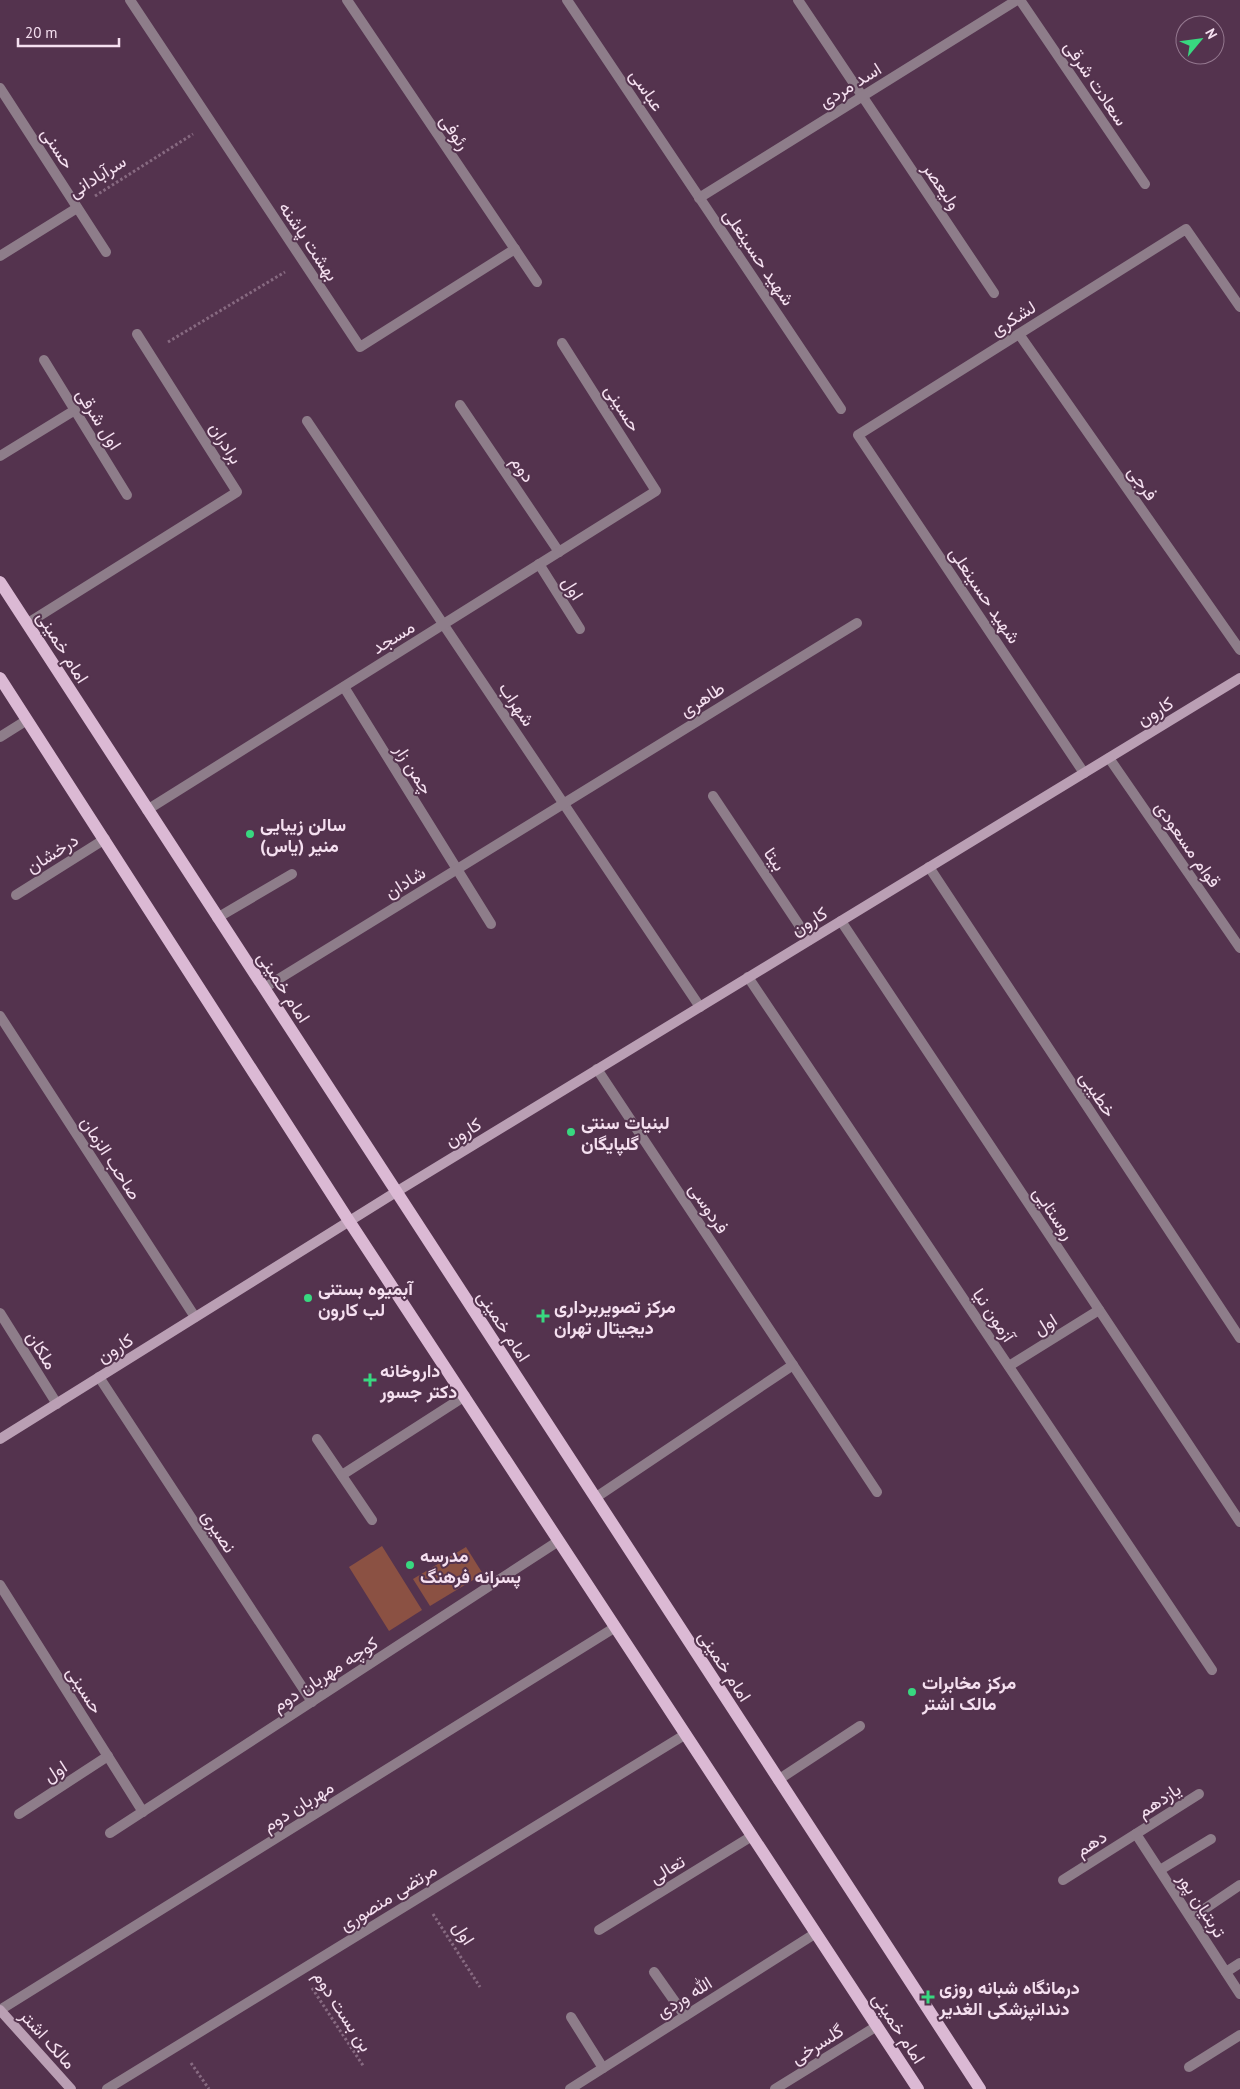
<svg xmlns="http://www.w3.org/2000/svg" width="1240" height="2089" font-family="'PT Sans',Vazirmatn,sans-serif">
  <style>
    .green { fill: #8b5143 }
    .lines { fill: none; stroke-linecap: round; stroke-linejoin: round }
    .path { stroke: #876a81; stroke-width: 3; stroke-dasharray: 2.5 2.5; stroke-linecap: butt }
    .service { stroke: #8e7d8a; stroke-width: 10 }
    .minor { stroke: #8e7d8a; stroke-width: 10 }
    .secondary { stroke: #ba9fb4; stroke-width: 10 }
    .primary { stroke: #dbb9d4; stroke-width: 12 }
    .poi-dot { fill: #38d880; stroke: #54334e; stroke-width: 2 }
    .labels { text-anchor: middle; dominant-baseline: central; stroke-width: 4; stroke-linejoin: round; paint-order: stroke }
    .street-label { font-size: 18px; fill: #f5e0f0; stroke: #54334e }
    .poi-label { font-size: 18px; font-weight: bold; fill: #f5e0f0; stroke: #54334e; text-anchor: start }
  </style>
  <rect width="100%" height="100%" fill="#54334e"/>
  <g class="green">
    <path d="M382,1546L422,1610L389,1631L349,1567Z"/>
    <path d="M466,1547L483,1574L430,1606L413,1579Z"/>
  </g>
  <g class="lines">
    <g class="path">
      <path d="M95,196L193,134"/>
      <path d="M168,342L285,272"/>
      <path d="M433,1914L480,1987"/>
      <path d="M312,1988L364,2067"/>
      <path d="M191,2063L209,2089"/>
    </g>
    <g class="service">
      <path d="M1020,0L1145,184"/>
      <path d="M19,1814L108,1756"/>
      <path d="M1160,1870L1211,1839"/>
      <path d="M1063,1880L1199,1794"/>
      <path d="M1191,1918L1240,1885"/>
      <path d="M599,1930L752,1836"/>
      <path d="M654,1972L685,2016"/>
      <path d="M1226,1972L1240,1963"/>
      <path d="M571,2017L603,2068"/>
      <path d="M1189,2067L1240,2035"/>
      <path d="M775,2089L877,2026"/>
    </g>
    <g class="minor">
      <path d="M130,0L360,347L515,249"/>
      <path d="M347,0L537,282"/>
      <path d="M567,0L841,409"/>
      <path d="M798,0L994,293"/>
      <path d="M0,88L106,252"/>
      <path d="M699,198L1017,0"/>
      <path d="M0,256L77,208"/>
      <path d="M1019,334L1240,650"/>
      <path d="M44,360L127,495"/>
      <path d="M460,405L559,552"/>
      <path d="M307,421L700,1007"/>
      <path d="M0,456L75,410"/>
      <path d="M539,564L580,629"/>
      <path d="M28,623L237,492L137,334"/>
      <path d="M344,687L491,924"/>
      <path d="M0,737L27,720"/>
      <path d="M1109,758L1240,948"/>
      <path d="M1084,773L858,435L1186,229L1240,307"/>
      <path d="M713,796L809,940"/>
      <path d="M147,810L656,491L562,343"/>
      <path d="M929,867L1240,1338"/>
      <path d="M16,895L105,839"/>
      <path d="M217,918L292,874"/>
      <path d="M841,921L1240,1522"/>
      <path d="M748,977L1212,1670"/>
      <path d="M264,988L857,623"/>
      <path d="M0,1016L195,1317"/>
      <path d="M597,1069L877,1492"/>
      <path d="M0,1313L57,1404"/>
      <path d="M1009,1366L1099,1310"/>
      <path d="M99,1377L312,1702"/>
      <path d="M317,1439L372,1520"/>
      <path d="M342,1475L465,1396"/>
      <path d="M595,1498L793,1365"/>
      <path d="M0,1585L143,1812"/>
      <path d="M778,1780L860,1726"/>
      <path d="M110,1833L557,1542"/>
      <path d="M1136,1834L1240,1994"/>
      <path d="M0,2010L614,1628"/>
      <path d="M107,2089L686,1734"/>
      <path d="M570,2089L816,1933"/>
    </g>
    <g class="secondary">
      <path d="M0,1439L396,1192L1240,678"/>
      <path d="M0,2010L71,2089"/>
    </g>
    <g class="primary">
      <path d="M0,582L980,2089"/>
      <path d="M0,678L349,1221L918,2089"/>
    </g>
  </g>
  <g class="poi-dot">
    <circle cx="250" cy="834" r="5"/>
    <circle cx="571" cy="1132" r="5"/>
    <circle cx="308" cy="1298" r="5"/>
    <path d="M540.5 1308.5h5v5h5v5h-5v5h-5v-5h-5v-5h5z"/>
    <path d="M367.5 1372.5h5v5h5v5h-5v5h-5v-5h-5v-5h5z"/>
    <circle cx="410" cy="1565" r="5"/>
    <circle cx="912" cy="1692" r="5"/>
    <path d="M925.5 1989.5h5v5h5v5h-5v5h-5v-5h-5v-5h5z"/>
  </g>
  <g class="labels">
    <g class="street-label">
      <text transform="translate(1096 83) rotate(56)">سعادت شرقی</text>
      <text transform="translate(850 85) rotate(-32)">اسد مردی</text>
      <text transform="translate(647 90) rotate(56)">عباسی</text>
      <text transform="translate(455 132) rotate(56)">رئوفی</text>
      <text transform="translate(58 148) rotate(57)">حسنی</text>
      <text transform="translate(97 176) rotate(-32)">سرآبادانی</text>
      <text transform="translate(942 186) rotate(56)">ولیعصر</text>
      <text transform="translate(309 241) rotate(56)">بهشت پاشنه</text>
      <text transform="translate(759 257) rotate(56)">شهید حسینعلی</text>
      <text transform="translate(1013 318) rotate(-32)">لشکری</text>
      <text transform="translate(623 408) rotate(58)">حسینی</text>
      <text transform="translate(99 419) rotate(58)">اول شرقی</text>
      <text transform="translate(226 443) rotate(58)">برادران</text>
      <text transform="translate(523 469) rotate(56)">دوم</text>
      <text transform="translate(1143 483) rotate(55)">فرجی</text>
      <text transform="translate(573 588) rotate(58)">اول</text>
      <text transform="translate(985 595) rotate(56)">شهید حسینعلی</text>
      <text transform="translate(393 637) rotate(-32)">مسجد</text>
      <text transform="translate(63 647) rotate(58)">امام خمینی</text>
      <text transform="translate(702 699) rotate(-32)">طاهری</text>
      <text transform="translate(517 704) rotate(56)">شهراب</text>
      <text transform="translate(1155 711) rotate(-31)">کارون</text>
      <text transform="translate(414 769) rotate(58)">چمن زار</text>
      <text transform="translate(1188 844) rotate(55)">قوام مسعودی</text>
      <text transform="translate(52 853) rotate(-32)">درخشان</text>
      <text transform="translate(775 859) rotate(56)">بیتا</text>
      <text transform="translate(405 882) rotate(-32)">شادان</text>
      <text transform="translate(809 921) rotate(-31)">کارون</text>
      <text transform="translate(284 987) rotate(57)">امام خمینی</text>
      <text transform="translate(1098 1094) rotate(57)">خطیبی</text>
      <text transform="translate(463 1132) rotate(-31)">کارون</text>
      <text transform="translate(111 1158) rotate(57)">صاحب الزمان</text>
      <text transform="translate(709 1208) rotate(56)">فردوسی</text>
      <text transform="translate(1054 1213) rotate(56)">روستایی</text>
      <text transform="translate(994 1315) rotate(56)">آزمون نیا</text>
      <text transform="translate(1045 1324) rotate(-32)">اول</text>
      <text transform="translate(504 1326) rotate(57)">امام خمینی</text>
      <text transform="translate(115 1348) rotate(-32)">کارون</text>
      <text transform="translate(42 1350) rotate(58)">ملکان</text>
      <text transform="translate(219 1531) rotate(57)">نصیری</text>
      <text transform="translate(725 1666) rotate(57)">امام خمینی</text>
      <text transform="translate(325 1674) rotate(-33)">کوچه مهربان دوم</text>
      <text transform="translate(85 1690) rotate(58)">حسینی</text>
      <text transform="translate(55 1771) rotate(-33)">اول</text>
      <text transform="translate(1159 1800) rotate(-33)">یازدهم</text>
      <text transform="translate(298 1806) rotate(-32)">مهربان دوم</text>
      <text transform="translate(1091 1843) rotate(-32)">دهم</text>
      <text transform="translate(667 1869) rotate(-31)">تعالی</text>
      <text transform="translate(388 1897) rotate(-32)">مرتضی منصوری</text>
      <text transform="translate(1202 1905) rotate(57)">تربتیان پور</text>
      <text transform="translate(464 1933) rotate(57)">اول</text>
      <text transform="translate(684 1997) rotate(-32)">الله وردی</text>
      <text transform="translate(343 2011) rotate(57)">بن بست دوم</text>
      <text transform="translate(899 2028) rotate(57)">امام خمینی</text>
      <text transform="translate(48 2039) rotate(48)">مالک اشتر</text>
      <text transform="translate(817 2044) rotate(-32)">گلسرخی</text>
    </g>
    <g class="poi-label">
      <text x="260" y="824">سالن زیبایی<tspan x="260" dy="21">منیر (یاس)</tspan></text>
      <text x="581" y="1122">لبنیات سنتی<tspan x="581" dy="21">گلپایگان</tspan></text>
      <text x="318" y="1288">آبمیوه بستنی<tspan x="318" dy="21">لب کارون</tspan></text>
      <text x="554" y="1306">مرکز تصویربرداری<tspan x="554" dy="21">دیجیتال تهران</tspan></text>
      <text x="380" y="1370">داروخانه<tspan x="380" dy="21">دکتر جسور</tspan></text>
      <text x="420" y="1555">مدرسه<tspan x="420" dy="21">پسرانه فرهنگ</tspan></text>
      <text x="922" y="1682">مرکز مخابرات<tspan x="922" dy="21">مالک اشتر</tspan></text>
      <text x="939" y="1987">درمانگاه شبانه روزی<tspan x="939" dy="21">دندانپزشکی الغدیر</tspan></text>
    </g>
  </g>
  <g transform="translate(1200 40) rotate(61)"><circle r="24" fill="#54334e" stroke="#94788f"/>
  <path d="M0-4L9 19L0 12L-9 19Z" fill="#38d880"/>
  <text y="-8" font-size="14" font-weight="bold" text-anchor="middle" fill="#f5e0f0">N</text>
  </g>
  <path d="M18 38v8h101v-8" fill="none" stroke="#f5e0f0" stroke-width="2.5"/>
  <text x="25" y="38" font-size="15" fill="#f5e0f0" stroke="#54334e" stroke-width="4" paint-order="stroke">20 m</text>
</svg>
